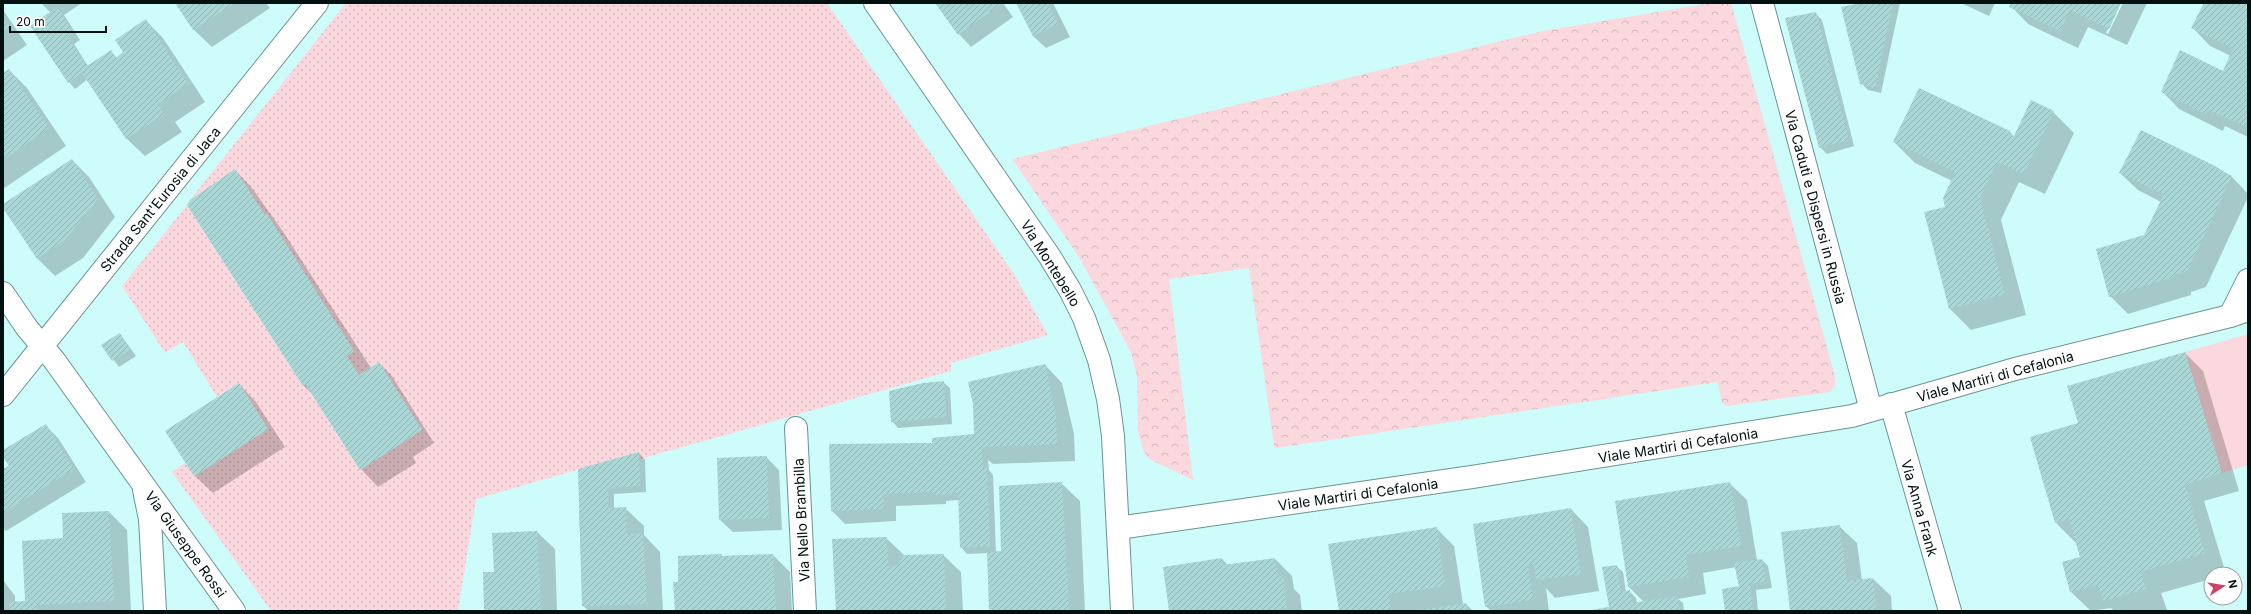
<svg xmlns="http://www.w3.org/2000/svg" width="2251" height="614" font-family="Inter,sans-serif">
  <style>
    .grass { fill: url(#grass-dots) }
    .park { fill: url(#park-crowns) }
    .pitch { fill: #fad8dd }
    .shadow { fill: #0003 }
    .building { fill: url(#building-hatch) }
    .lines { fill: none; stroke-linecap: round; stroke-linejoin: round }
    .minor-casing { stroke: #699493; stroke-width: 24 }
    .tertiary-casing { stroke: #699493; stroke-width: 24 }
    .minor { stroke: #fff; stroke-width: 22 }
    .tertiary { stroke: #fff; stroke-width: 22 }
    .labels { text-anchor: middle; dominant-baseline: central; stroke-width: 3; stroke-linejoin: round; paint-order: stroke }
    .street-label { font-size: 14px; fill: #021010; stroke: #fefefe }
  </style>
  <defs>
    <pattern id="grass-dots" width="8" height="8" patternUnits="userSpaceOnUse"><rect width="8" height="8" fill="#fad8dd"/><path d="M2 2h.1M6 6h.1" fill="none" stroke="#d5b8bd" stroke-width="1.8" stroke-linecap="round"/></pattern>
    <pattern id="park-crowns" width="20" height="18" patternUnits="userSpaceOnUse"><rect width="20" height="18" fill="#fad8dd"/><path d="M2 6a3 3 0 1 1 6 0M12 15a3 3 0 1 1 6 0" fill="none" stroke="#d5b8bd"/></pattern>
    <pattern id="building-hatch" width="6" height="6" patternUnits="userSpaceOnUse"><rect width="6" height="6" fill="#aad7d5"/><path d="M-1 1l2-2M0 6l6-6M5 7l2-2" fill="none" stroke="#91b8b6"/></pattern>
  </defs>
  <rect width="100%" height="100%" fill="#cefcfa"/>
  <path class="grass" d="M346,3H827L1014,274L1048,335L951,363V371L640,459L639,452L476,499L458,611H271L172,472L185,463L195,476L268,429L239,383L217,397L183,342L165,353L122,286L187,205L303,386L306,385L360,470L422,430L379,362L359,375L347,356L354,351L267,214L265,215L235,169L190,200Z"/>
  <path class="park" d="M1711,3H1731L1835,376V385L1830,392L1727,406L1722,403L1718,382L1276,448L1274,446L1249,268L1169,279L1193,480L1149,459L1143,450L1138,431L1137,377L1131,352L1079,257L1012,159L1543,31Z"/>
  <path class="pitch" d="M2248,334V465L2222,473L2185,352Z"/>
  <g class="shadow">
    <path d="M41,3H82L64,15L80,40L74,44L88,66L111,52L117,58L125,53L146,21L163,38L205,102L175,122L182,132L145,156L127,139L88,79L75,89L69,82L51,13Z"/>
    <path d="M177,3H266L270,8L212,47L194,30Z"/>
    <path d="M936,3H1003L1013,17L971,47L959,34Z"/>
    <path d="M1017,3H1053L1070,37L1046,48L1033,36Z"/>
    <path d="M1866,3H1900L1881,93L1868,90L1861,83Z"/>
    <path d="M1961,3H1995L1989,16Z"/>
    <path d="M2012,3H2120L2106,33L2108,34L2123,3H2147L2127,45L2088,27L2078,48L2028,24L2011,6Z"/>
    <path d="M2205,3H2240L2248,7V137L2225,126L2223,131L2179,109L2162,91L2223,72L2231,56L2210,46L2193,28Z"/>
    <path d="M3,10L27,45L3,61Z"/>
    <path d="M1815,13L1822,20L1854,146L1827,154L1820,147Z"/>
    <path d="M9,70L27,88L66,146L3,189V74Z"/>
    <path d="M2053,112L2074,133L2045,194L2019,182L2001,220L2026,315L1971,330L1949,308L1946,207L1952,181L1915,163L1894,142L2010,132L2014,137Z"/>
    <path d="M72,160L89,177L115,217L83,258L55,276L37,258L3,205Z"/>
    <path d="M2215,166L2232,177L2248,194V197L2206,287L2191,292V295L2128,314L2110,296L2145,236L2161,202L2138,190L2120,173Z"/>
    <path d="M235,170L252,188L284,233L371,368L379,363L392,376L434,443L413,457L416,463L378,487L361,469L315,397L304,386L188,205Z"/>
    <path d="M120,334L136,356L119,367L103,345Z"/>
    <path d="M2185,353L2203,371L2239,491L2204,501L2226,574H2211V579L2161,593L2167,610L2162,611H2114L2111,608L2091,611L2071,592L2063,563L2081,558L2077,544L2056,523L2031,438L2080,424Z"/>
    <path d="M1045,365L1062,383L1074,434L1075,461L993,464L988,460L989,470L993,475L996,553L1002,552L1062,484L1080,501L1085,611H990L988,553L967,554L961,547L959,500L946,501V504L896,506V521L845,524L832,511L830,445L933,443L975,435Z"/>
    <path d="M943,382L950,388L952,424L898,428L892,421Z"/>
    <path d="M239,384L256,402L285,447L213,493L195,476L166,431Z"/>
    <path d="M45,425L58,438L86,482L6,531L3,528V470L10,466L3,451Z"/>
    <path d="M639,453L645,460L646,492L614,494V509H626L644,526V535L660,552L663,611H589L583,606L579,511Z"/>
    <path d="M766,457L779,470L782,530L733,532L720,520Z"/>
    <path d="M1729,483L1747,500L1757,560H1762L1768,566L1772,588L1756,590L1758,611H1726L1740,587L1736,567L1703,573L1706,594L1678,599L1683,603L1684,611H1587L1610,607L1616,566L1623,572L1626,592H1630L1636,598L1637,603L1644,602L1629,587L1616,502Z"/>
    <path d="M1571,509L1588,527L1599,591L1555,598L1546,588L1549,611H1491L1486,606Z"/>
    <path d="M109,512L127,530L131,611H3V580L15,596V603L25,602L64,539Z"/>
    <path d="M1839,526L1857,543L1862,580L1873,579L1891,596L1892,611H1791Z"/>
    <path d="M1436,528L1454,546L1463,604H1466L1473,611H1340Z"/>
    <path d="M537,532L555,549L557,611H485Z"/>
    <path d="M886,538L904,555H943L961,572L963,611H837Z"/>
    <path d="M773,555L790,572L792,611H676L679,583V557Z"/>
    <path d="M1222,559L1228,565L1275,559L1292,576L1294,589L1300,595L1302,611H1170Z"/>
  </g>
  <g class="building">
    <path d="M175,3H235L193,30Z"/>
    <path d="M935,3H1000L1001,4L958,35Z"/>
    <path d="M1016,3H1048L1058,24L1033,36Z"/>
    <path d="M1861,3H1893L1875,88L1860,84L1841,7Z"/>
    <path d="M2011,3H2121L2109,29L2070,10L2060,31L2009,7Z"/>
    <path d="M2204,3H2244L2248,5V127L2208,110L2205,114L2161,92L2180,50L2223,71L2233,48L2191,28Z"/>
    <path d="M57,7L74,33L68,37L87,66L111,50L116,58L123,52L115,40L146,19L188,84L158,104L165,114L126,139L82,73L68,83L30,26Z"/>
    <path d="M1816,12L1849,140L1819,148L1785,18Z"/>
    <path d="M3,17L10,27L3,31Z"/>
    <path d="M9,69L49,128L3,160V73Z"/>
    <path d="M1919,88L2010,131L2009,134L2014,136L2031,100L2054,111L2024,174L1997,162L1980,198L2005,294L1949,309L1924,212L1945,207L1943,198L1955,172L1893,142Z"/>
    <path d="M2141,130L2215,166L2214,167L2232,176L2188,270L2174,275V277L2109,297L2096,249L2144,235L2164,194L2119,173Z"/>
    <path d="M72,159L98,199L65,240L37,259L3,208V204Z"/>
    <path d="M235,169L265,215L267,214L354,351L347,356L359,375L379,362L422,430L360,470L306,385L303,386L187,205L190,200Z"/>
    <path d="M120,333L130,350L112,361L101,345Z"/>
    <path d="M2185,352L2222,473L2185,485L2205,553L2141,572L2146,589L2103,601L2098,585L2070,592L2062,562L2080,557L2069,519L2055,523L2030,437L2078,423L2067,386Z"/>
    <path d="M1045,364L1056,416L1057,444L982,447L983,468L987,467L990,546L960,548L958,493L934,495V492L883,494L884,509L831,511L829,444L932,443V438L974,434L973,404L968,382Z"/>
    <path d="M944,381L946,417L891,422L889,391L923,383Z"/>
    <path d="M239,383L268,429L194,476L165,431Z"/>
    <path d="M46,424L74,469L3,513V469L9,466L3,457V450Z"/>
    <path d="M639,452L640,486L608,488V508L626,507L627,534L643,533L647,604L582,606L578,469Z"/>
    <path d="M767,456L769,518L719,520L717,458Z"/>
    <path d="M1062,482L1069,611H989L987,552L1001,551L999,486Z"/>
    <path d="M1730,482L1741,546L1686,555L1689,577L1628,587L1615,501Z"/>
    <path d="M1571,508L1581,574L1537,580L1533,564L1528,565L1533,600L1485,607L1473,524Z"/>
    <path d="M109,511L114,601L36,605L37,611H9V602L25,601L22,541L63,538L62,513Z"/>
    <path d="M1840,525L1847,581L1873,578L1877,611H1790L1781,532Z"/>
    <path d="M1437,527L1445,586L1389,594L1391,611H1339L1328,544Z"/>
    <path d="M537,531L541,611H484L483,572H494L492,533Z"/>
    <path d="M887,537L888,566L898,565L903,555L944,554L946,611H836L832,539Z"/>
    <path d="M722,554V556L773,554L776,611H675L673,582H678V556Z"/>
    <path d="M1222,558L1223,565L1275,558L1278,577L1283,576L1287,608L1267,611H1169L1163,567Z"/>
    <path d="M1762,559L1766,581L1750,584L1753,611H1725L1722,589L1739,586L1734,563Z"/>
    <path d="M1617,565L1621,592L1630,590L1632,603L1677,596L1680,611H1586L1609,607L1602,567Z"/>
    <path d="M1466,603L1468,611H1420V610Z"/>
  </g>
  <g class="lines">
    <defs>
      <g id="minor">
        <path d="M1762,3L1871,410"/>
        <path d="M2248,280L2230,316L2248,310"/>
        <path d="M3,293L27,328L54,360L234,611"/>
        <path d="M3,395L317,3"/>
        <path d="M1891,404L1950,611"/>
        <path d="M796,428L805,611"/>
        <path d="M144,490L150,519L155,611"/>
        <path d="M1118,528L1472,477L1852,416L2015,369L2230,316"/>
      </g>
      <path id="tertiary" d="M875,3L1050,257L1070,290L1084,318L1099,360L1108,399L1113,436L1122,611"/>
    </defs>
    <use href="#minor" class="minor-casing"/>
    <use href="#tertiary" class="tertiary-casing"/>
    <use href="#minor" class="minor"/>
    <use href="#tertiary" class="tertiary"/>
  </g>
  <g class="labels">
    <g class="street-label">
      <text transform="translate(160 199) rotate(-51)">Strada Sant'Eurosia di Jaca</text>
      <text transform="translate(1816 207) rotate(75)">Via Caduti e Dispersi in Russia</text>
      <text transform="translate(1051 263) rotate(58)">Via Montebello</text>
      <text transform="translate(1995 376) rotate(-15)">Viale Martiri di Cefalonia</text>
      <text transform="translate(1678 445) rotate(-9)">Viale Martiri di Cefalonia</text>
      <text transform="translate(1358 494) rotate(-8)">Viale Martiri di Cefalonia</text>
      <text transform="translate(1920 508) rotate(74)">Via Anna Frank</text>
      <text transform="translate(801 520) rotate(-93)">Via Nello Brambilla</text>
      <text transform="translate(186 544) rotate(54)">Via Giuseppe Rossi</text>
    </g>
  </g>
  <rect width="2251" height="614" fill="none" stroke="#021010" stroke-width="8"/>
  <g transform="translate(2223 586) rotate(78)"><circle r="19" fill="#fefefe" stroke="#999f9f"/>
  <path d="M0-3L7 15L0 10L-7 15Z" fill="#d0416a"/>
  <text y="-6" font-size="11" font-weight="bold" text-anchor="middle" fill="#021010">N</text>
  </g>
  <path d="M10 26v6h96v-6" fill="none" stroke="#021010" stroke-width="2"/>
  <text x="16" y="26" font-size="12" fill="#021010" stroke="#fefefe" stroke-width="3" paint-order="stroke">20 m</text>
</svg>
